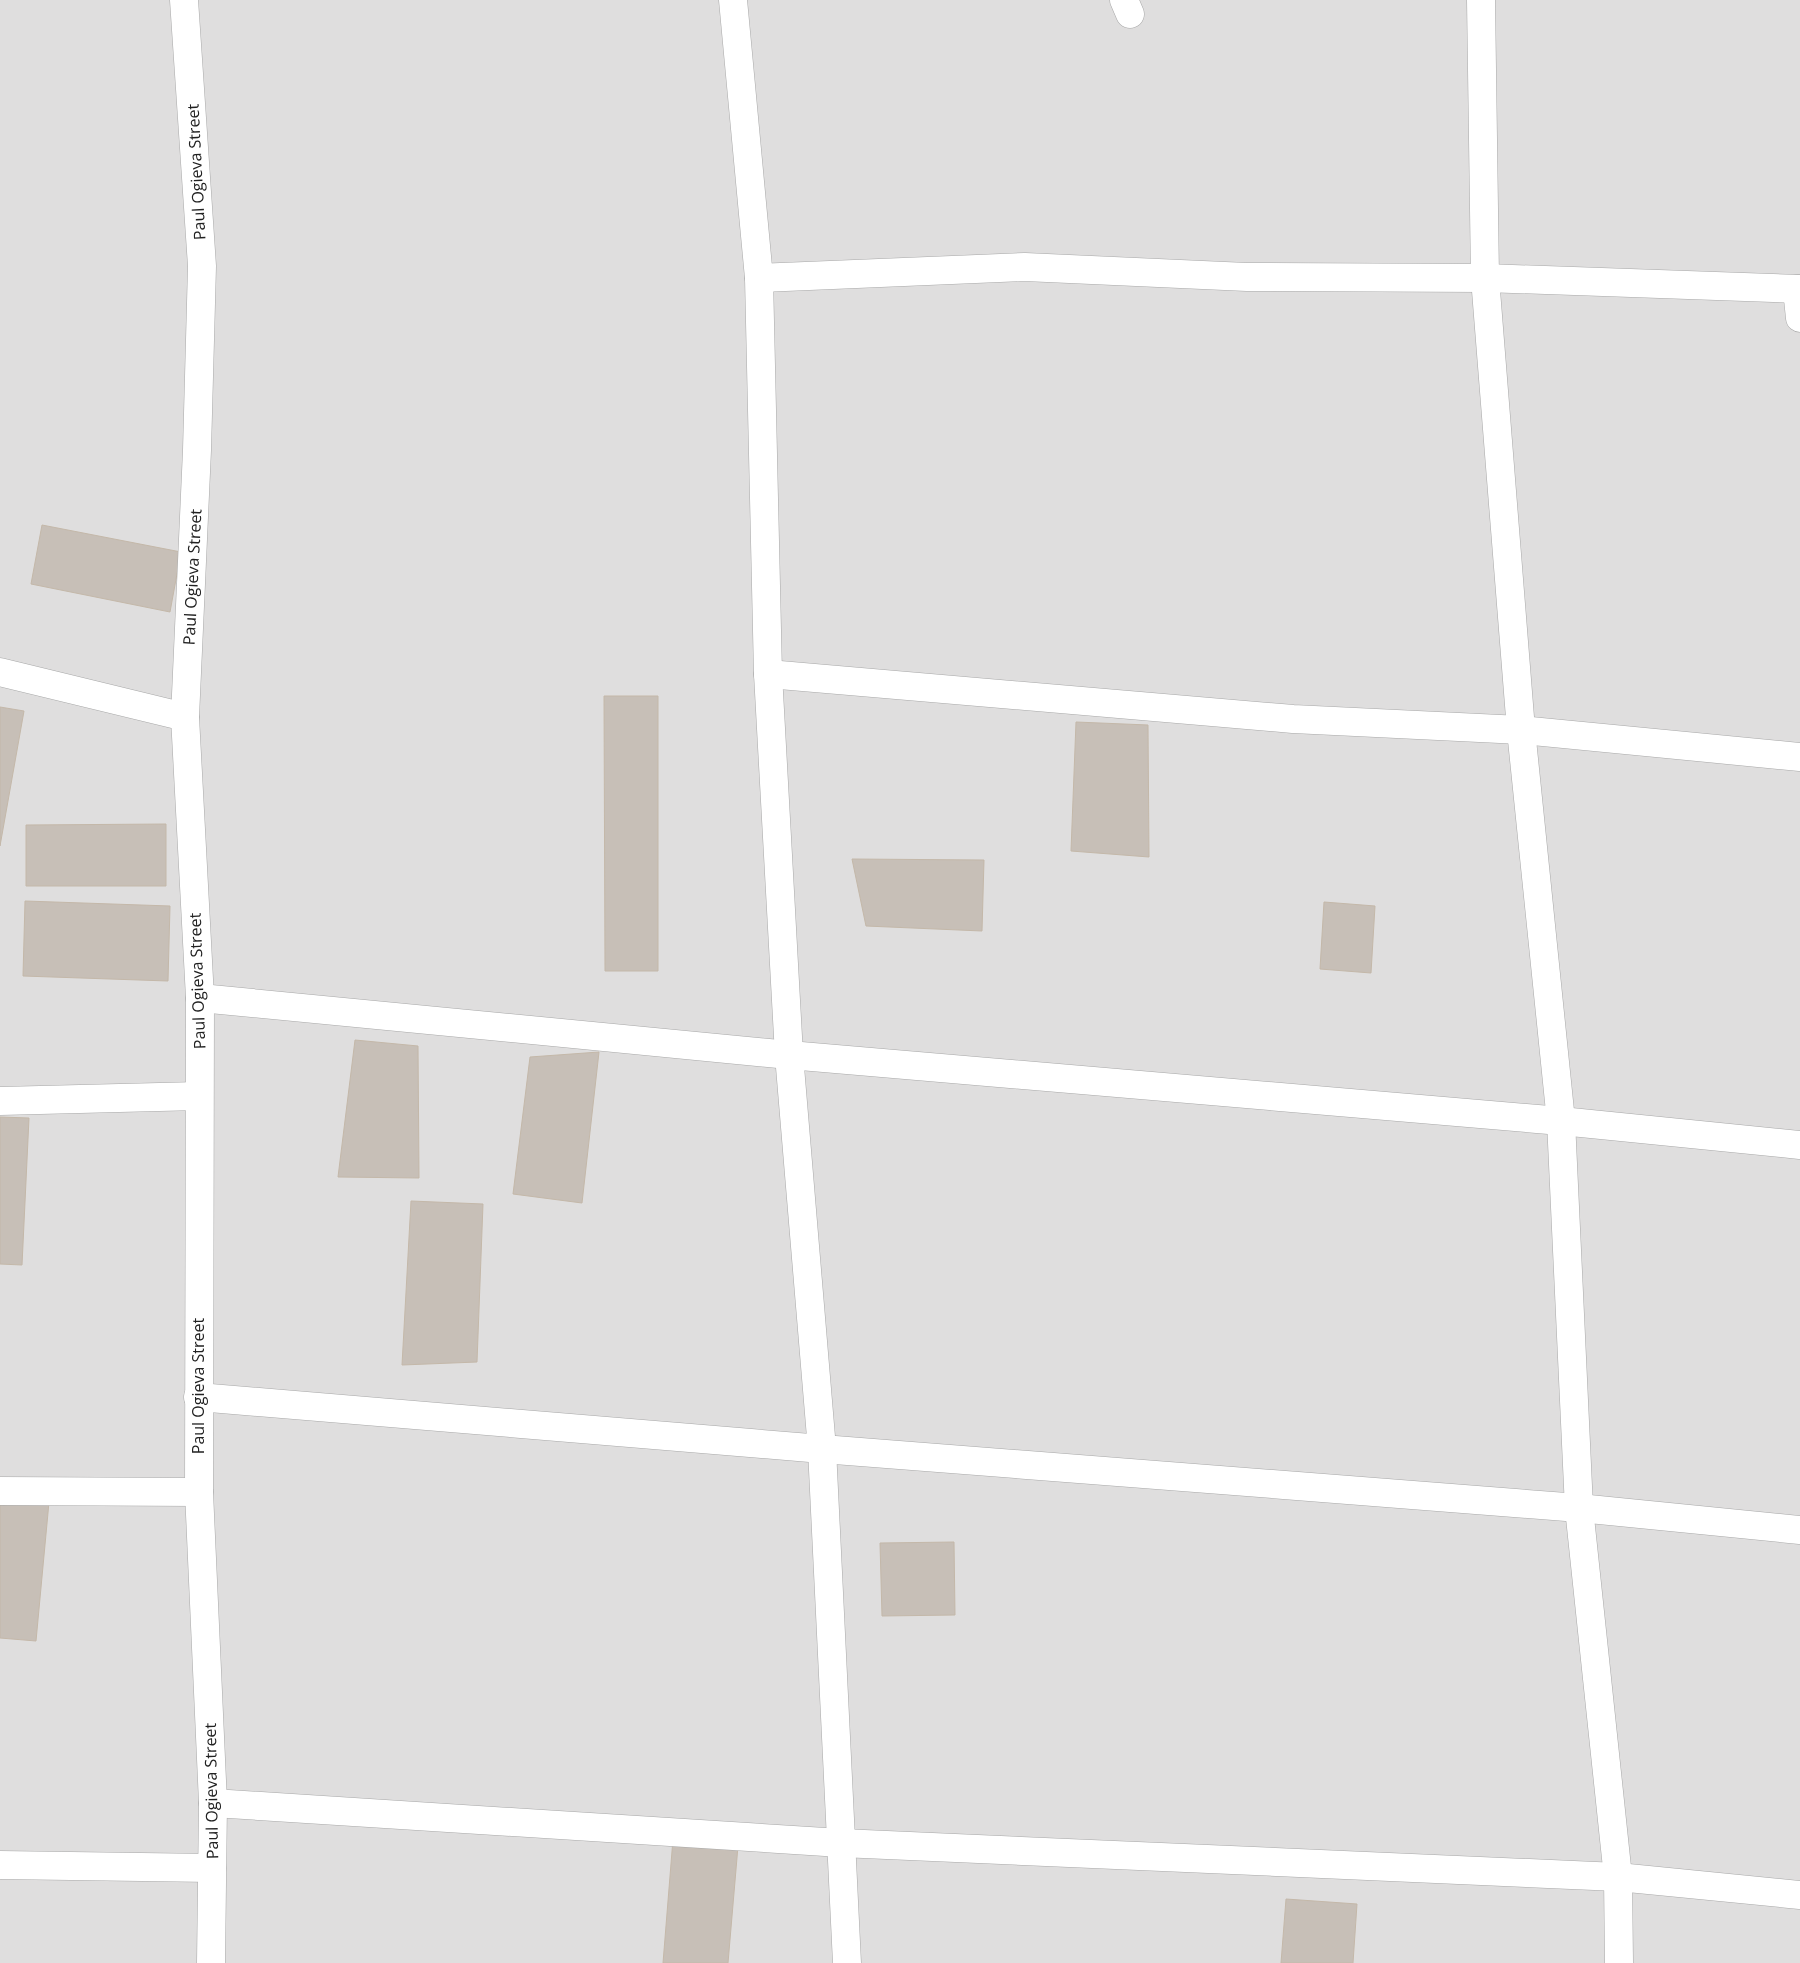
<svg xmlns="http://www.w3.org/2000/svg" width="1800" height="1963" font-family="'Open Sans',sans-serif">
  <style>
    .residential { fill: #dfdede }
    .building { fill: #c7bfb7; stroke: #c4b8a9 }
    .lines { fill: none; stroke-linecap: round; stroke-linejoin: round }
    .minor-casing { stroke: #a8a8a8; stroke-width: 29 }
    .minor { stroke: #fff; stroke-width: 28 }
    .labels { text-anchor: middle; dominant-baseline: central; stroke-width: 4; stroke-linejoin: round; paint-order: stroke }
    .street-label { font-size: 16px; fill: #212121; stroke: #fff }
  </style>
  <rect width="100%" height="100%" fill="#f2efe8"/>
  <rect class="residential" x="0" y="0" width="1800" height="1963"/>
  <g class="building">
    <path d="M42,525L181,552L170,612L31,584Z"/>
    <path d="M604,696H658V971H605Z"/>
    <path d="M0,707L24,711L0,846Z"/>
    <path d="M1076,722L1148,725L1149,857L1071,851Z"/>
    <path d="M166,824V886H26V825Z"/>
    <path d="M852,859L984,860L982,931L866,926Z"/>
    <path d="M25,901L170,906L168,981L23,976Z"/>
    <path d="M1324,902L1375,906L1371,973L1320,969Z"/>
    <path d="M355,1040L418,1046L419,1178L338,1177Z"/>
    <path d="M599,1052L582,1203L513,1194L530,1057Z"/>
    <path d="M0,1117L29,1118L22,1265L0,1264Z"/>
    <path d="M411,1201L483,1204L477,1362L402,1365Z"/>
    <path d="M0,1498L49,1502L36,1641L0,1638Z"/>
    <path d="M954,1542L955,1615L882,1616L880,1543Z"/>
    <path d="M673,1839L738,1846L728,1963H663Z"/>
    <path d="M1286,1899L1357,1904L1353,1963H1281Z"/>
  </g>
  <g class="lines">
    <defs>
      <g id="minor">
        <path d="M184,0L202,266L197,450L185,717L200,998L199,1492L213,1803L211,1963"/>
        <path d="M733,0L759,278L768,674L789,1055L822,1449L847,1963"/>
        <path d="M1124,0L1130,14"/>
        <path d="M1481,0L1485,278L1521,730L1561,1121L1579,1508L1618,1877L1619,1963"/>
        <path d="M759,278L1025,267L1247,277L1485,278L1800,289"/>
        <path d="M1797,289L1800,318"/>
        <path d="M0,672L185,717"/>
        <path d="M768,674L1293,719L1521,730L1800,757"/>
        <path d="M200,998L789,1055L1561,1121L1800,1145"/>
        <path d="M0,1101L199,1096"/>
        <path d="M198,1397L822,1449L1579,1508L1800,1530"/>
        <path d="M0,1491L199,1492"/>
        <path d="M213,1803L841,1843L1618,1877L1800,1895"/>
        <path d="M0,1865L212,1868"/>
      </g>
    </defs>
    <use href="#minor" class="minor-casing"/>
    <use href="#minor" class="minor"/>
  </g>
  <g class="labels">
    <g class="street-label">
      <text transform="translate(196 172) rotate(-93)">Paul Ogieva Street</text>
      <text transform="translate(192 577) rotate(-87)">Paul Ogieva Street</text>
      <text transform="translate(197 981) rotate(-92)">Paul Ogieva Street</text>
      <text transform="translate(198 1386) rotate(-90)">Paul Ogieva Street</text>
      <text transform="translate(211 1791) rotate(-91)">Paul Ogieva Street</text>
    </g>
  </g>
</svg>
